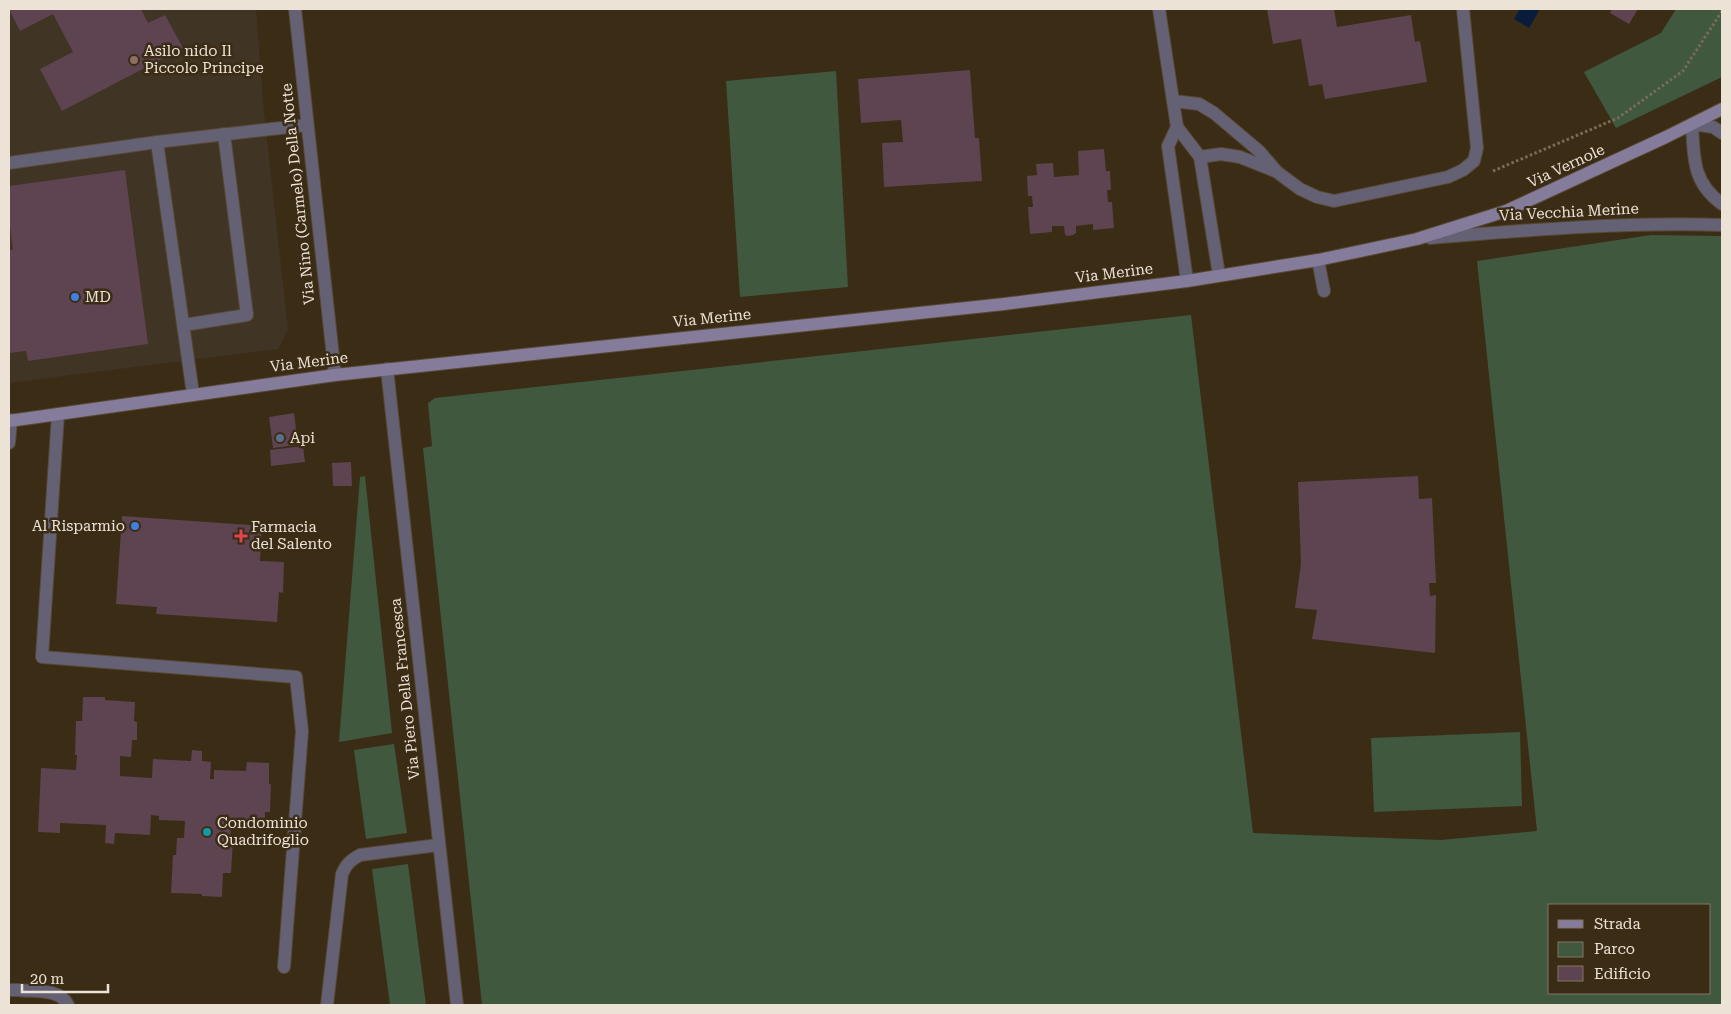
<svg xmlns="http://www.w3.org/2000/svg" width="1731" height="1014" font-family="'Roboto Serif',serif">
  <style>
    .commercial { fill: #403425 }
    .green { fill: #3f583e; fill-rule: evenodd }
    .water { fill: #081c3c }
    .building { fill: #5e4350 }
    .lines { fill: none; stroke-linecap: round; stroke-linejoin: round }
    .service-casing { stroke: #574935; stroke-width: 14 }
    .minor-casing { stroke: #574935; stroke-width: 14 }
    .secondary-casing { stroke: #574935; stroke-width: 14 }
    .path { stroke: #796c59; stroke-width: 3; stroke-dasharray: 2.5 2.5; stroke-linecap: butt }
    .service { stroke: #656174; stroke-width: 12 }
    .minor { stroke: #656174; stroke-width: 12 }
    .secondary { stroke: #847c9a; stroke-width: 12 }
    .education-dot { fill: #8d6e63; stroke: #3b2c16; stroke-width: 2 }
    .shop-dot { fill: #3f7fe0; stroke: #3b2c16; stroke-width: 2 }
    .service-dot { fill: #5c6f8a; stroke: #3b2c16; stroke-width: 2 }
    .health-dot { fill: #e0444e; stroke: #3b2c16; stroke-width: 2 }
    .culture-dot { fill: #0f9aa8; stroke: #3b2c16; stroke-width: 2 }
    .labels { text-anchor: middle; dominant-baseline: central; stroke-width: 5; stroke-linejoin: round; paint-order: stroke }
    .poi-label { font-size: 15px; fill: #ece2d5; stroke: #3b2c16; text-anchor: start }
    .street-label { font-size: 15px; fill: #ece2d5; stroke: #3b2c16 }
  </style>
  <rect width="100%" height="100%" fill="#3b2c16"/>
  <path class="commercial" d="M9,9H256L264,112L288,329L278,349L9,383Z"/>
  <g class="green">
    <path d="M1676,9H1722V77L1616,128L1584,72L1661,33Z"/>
    <path d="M836,71L848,287L740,297L726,81Z"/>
    <path d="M1651,235L1722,236V1005H482L423,448L432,446L428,403L435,398L1191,315L1253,833L1441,840L1537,831L1477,261ZM1710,905V993H1550V905Z"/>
    <path d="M365,476L392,733L339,742L360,477Z"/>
    <path d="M1520,732L1522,806L1374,812L1371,738Z"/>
    <path d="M394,744L407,833L366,839L354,750Z"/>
    <path d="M408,864L426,1005H390L372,869Z"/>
  </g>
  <path class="water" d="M1520,9H1540L1529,28L1514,19Z"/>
  <g class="building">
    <path d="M9,9H141L148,23L165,15L183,48L62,111L40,69L73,52L53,14L20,31Z"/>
    <path d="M1267,9H1334L1337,27L1411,15L1415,42L1420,41L1427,82L1325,99L1322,84L1309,86L1301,39L1273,44Z"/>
    <path d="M1612,9H1638L1629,24L1610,13Z"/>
    <path d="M970,70L975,138H979L982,181L884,187L882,143L903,142L901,120L861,123L858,79Z"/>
    <path d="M1104,149L1106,171H1110L1111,190H1107L1108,202H1112L1114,228L1093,230V224L1076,226V233L1073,235L1068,236L1065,235L1064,226H1052V232L1030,234L1028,207H1033L1032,196H1028L1027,176L1037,175L1036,164L1053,163L1054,177L1079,175L1078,151Z"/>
    <path d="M125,170L148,344L28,361L26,351L9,353V250H13L9,219V186Z"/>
    <path d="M294,413L298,445L273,448L269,417Z"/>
    <path d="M303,446L305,462L271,466L270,450Z"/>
    <path d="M351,462L352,486H333L332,463Z"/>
    <path d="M1418,476L1419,499L1432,498L1436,583H1429L1430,596L1436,595L1435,653L1312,639L1317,610L1295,608L1301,563L1298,482Z"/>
    <path d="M122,516L262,526L260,561L284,562L283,593L279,592L277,622L156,614L157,607L116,604Z"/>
    <path d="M83,697H105V700L135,702L134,721L137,722V740H132L131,757L120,756V776L152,778L153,759L191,761L192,750L202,751V761L211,762L210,779H214V770L246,771L247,762L269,763V784H271L270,812H265V827L231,824L230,840H233L231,873H223L222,897L202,896V894L171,893L173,855H176L177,838H184L185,821L159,820V816L151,815L150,835L115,833L114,844L105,843L106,825L60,823V833L38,832L41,768L76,770L77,755H75L76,721H82Z"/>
  </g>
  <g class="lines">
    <defs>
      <g id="service">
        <path d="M9,163L157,142"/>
        <path d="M1318,260L1324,291"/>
        <path d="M184,325L247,315L224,134"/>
        <path d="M193,394L157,142L307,125"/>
        <path d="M58,414L42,657L296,677L302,731L284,967"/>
        <path d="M18,990C35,992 60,988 68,1005"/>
        <path d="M327,1005L342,874C346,864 351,860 360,855L438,845"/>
      </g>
      <g id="minor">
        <path d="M295,9L335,375"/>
        <path d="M1159,9L1177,127L1200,157L1219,275"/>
        <path d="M1173,101L1199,104L1214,113L1259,151L1277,172L1300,189L1317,197L1334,201L1448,177L1463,170L1474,161L1477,148L1463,9"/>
        <path d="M1177,127L1168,146L1187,281"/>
        <path d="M1722,133L1713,127L1692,124C1694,158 1692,182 1722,204"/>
        <path d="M1200,157L1221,154L1240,157L1275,171"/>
        <path d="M1430,238C1527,230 1624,222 1722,225"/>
        <path d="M387,369L457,1005"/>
        <path d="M9,443L11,420"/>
        <path d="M9,990H18"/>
      </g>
      <path id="secondary" d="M9,421L335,375L1004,304L1187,281L1318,260L1417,239L1506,211L1666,137L1722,109"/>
    </defs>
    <use href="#service" class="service-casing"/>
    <use href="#minor" class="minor-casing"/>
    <use href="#secondary" class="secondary-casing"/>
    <path class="path" d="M1493,171L1618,118L1683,71L1722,11"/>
    <use href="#service" class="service"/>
    <use href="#minor" class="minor"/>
    <use href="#secondary" class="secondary"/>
  </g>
  <circle class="education-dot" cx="134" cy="60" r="5"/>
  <g class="shop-dot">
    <circle cx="75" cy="297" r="5"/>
    <circle cx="135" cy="526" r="5"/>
  </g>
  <circle class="service-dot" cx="280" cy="438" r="5"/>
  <path class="health-dot" d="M238.5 528.5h5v5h5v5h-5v5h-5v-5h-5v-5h5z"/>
  <circle class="culture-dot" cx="207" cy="832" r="5"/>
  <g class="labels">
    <g class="poi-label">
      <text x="144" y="51">Asilo nido Il<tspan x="144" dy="17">Piccolo Principe</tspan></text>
      <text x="85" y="297">MD</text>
      <text x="290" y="438">Api</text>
      <text x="125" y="526" text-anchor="end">Al Risparmio</text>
      <text x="251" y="527">Farmacia<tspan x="251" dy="17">del Salento</tspan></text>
      <text x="217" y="823">Condominio<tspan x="217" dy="17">Quadrifoglio</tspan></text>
    </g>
    <g class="street-label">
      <text transform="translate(1566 166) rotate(-25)">Via Vernole</text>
      <text transform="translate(298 194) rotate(-96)">Via Nino (Carmelo) Della Notte</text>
      <text transform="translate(1569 212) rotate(-3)">Via Vecchia Merine</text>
      <text transform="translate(1114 273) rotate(-7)">Via Merine</text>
      <text transform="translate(712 318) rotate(-6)">Via Merine</text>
      <text transform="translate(309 362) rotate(-7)">Via Merine</text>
      <text transform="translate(405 689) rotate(-96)">Via Piero Della Francesca</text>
    </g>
  </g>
  <rect width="1731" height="1014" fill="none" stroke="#ece2d5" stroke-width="20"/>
  <rect x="1548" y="904" width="162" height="90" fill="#3b2c16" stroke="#827562"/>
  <rect x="1558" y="920" width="25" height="8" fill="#847c9a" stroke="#827562"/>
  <text x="1594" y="929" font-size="15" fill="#ece2d5">Strada</text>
  <rect x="1558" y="942" width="25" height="15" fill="#3f583e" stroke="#827562"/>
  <text x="1594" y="954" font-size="15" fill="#ece2d5">Parco</text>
  <rect x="1558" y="966" width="25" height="15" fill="#5e4350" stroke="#827562"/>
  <text x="1594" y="979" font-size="15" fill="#ece2d5">Edificio</text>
  <path d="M22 984v8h86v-8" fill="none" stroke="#ece2d5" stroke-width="2.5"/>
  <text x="30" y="984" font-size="15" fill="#ece2d5" stroke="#3b2c16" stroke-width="4" paint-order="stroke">20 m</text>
</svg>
